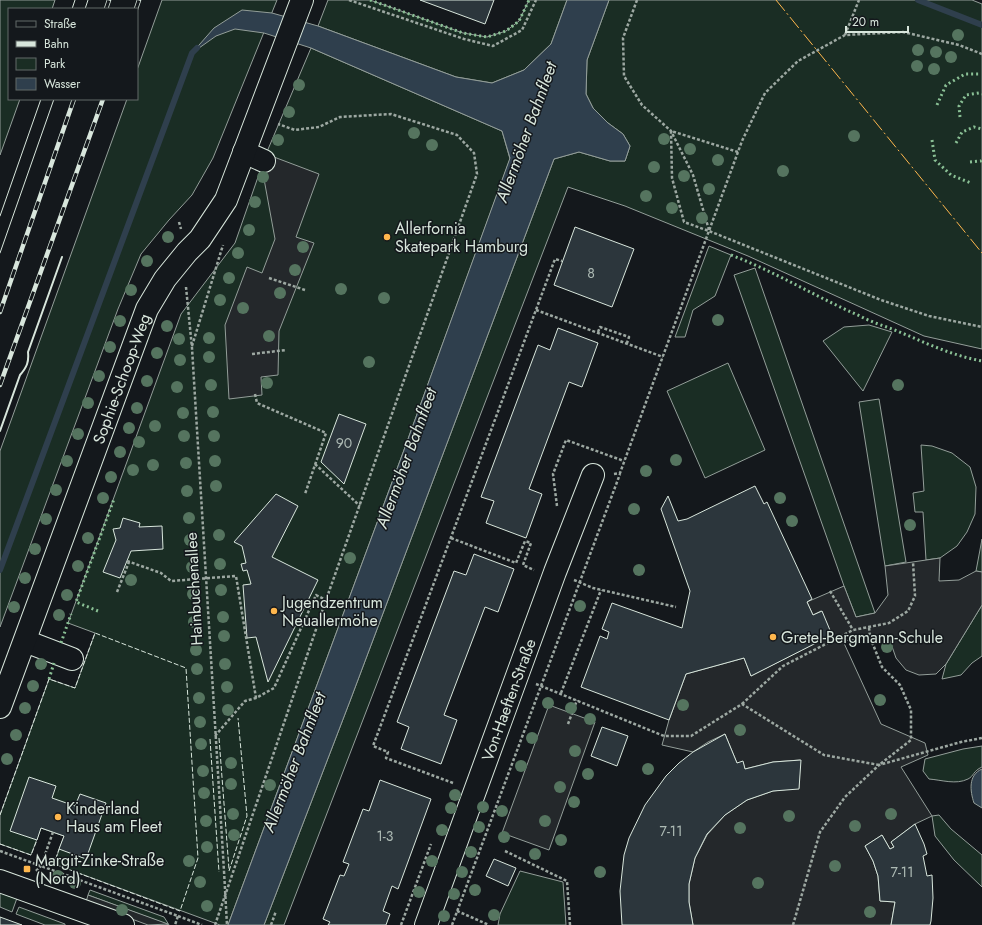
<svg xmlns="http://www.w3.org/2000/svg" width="982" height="925" font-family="Jost,sans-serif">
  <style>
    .green { fill: #1a2d24; stroke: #939e99 }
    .parking { fill: #24282b; stroke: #939e99 }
    .water { fill: #2f3f4d; stroke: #939e99 }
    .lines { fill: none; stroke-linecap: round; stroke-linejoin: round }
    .stream { stroke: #2f3f4d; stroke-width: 6 }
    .building { fill: #2c363c; stroke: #d8e6dc }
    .minor-casing { stroke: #d8e6dc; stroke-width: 24 }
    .path { stroke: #9da8a2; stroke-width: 2.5; stroke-dasharray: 3 2; stroke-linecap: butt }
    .minor { stroke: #14181c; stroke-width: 22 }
    .tram { stroke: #d8e6dc; stroke-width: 1 }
    .rail-casing { stroke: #d8e6dc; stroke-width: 4.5 }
    .rail { stroke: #14181c; stroke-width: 3; stroke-dasharray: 9; stroke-linecap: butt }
    .path-bridge { stroke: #9da8a2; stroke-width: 2.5; stroke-dasharray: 3 2; stroke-linecap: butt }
    .hedge { stroke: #8ac095; stroke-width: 3; stroke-dasharray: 2 3; stroke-linecap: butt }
    .fence { stroke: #d8e6dc; stroke-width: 1; stroke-dasharray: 5 2; stroke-linecap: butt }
    .wall { stroke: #d8e6dc; stroke-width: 2 }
    .power { stroke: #ffb74d; stroke-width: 1; stroke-dasharray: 14 3 2 3; stroke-linecap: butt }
    .tree { fill: #55745f }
    .poi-dot { fill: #ffb74d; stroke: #14181c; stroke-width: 1.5 }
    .labels { text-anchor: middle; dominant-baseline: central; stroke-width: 3; stroke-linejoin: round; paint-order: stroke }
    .number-label { font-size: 14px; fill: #adbab4 }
    .poi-label { font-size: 16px; fill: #d8e6dc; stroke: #14181c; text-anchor: start }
    .street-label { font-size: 16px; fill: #d8e6dc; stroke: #14181c }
    .water-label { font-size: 17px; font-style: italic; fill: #d8e6dc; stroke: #14181c }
  </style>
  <rect width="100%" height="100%" fill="#14181c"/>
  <g class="green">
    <path d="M0,0H55L52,9H9V99H20L0,155Z"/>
    <path d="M162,0H277L213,158L192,195L169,220L141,254L118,309L0,627V451L127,99H137V70Z"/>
    <path d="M328,0H370L463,33L487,37L506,31L519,21L529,0H567L551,44L524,70L492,83L456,77L318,26Z"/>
    <path d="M609,0H972L982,4V349L924,336L748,256L625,206L568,187L284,925H264L350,701L554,159L579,152L610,161H625L630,146L623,134L608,123L593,108L586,94L587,60Z"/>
    <path d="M311,48L502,131L510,159L404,450L228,925H220L54,864L64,836L41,828L31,855L0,844V815L49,679L75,688L95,633L68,623L181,314L235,243L266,154Z"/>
    <path d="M709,246L731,255L715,296L693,310L685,337H675Z"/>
    <path d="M755,268L875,613L856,617L844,586L734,275Z"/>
    <path d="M869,325L892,332L863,391L823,341L844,327Z"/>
    <path d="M728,363L765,450L705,478L667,391Z"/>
    <path d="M879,399L906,562L885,566L859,402Z"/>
    <path d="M921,445L932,446L952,453L970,467L976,487L975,514L967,532L957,546L940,558L926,560L923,512H915L913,493L924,491Z"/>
    <path d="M982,539V572L976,571Z"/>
    <path d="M982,605V656L972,663L961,675L942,679L946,664Z"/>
    <path d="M982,746V767C973,771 974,776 968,779C956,785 942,780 929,779L923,771L925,759L963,749Z"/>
    <path d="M939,815L951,829L982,855V887L954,860L935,836L932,816Z"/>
    <path d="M520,871L563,882L566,925H498L500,914Z"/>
    <path d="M90,890L164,917L169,925L88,895Z"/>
    <path d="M0,892L17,898L12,912L0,907Z"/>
    <path d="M19,907L65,924V925H45L16,914Z"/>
  </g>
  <g class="parking">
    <path d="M266,154L319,174L296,237L314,243L279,331L278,375L261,377L262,395L229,399L225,325L247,267L262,273L275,239L262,168Z"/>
    <path d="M940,558L939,581L959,580L976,571L982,572V605L946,664L936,674L919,675L906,670L896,658L888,635L843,641L881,724L925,743L928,755L901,767L932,816L915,824L891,842L894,847L890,849L882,835L865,846L873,861L878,876L880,901L895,902L891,925H693L689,902V884L695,858L707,835L725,815L747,800L773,791L799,788L800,760L773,762L745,769L743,762L737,763L725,734L708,742L693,752L662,745L669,720L686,674L744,658L751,676L831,635L821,611L813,615L807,602L844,586L856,617L875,613L888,595L885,566Z"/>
    <path d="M549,705L595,722L549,850L502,833Z"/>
    <path d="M88,895L168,924L148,925L86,902Z"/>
  </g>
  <g class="water">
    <path d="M567,0H609L587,60L586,94L593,108L608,123L623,134L630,146L625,161H610L579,152L554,159L350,701L264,925H228L404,450L510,158L502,131L311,48L264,33L235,29L216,36L192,53L214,28L242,10L272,13L318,26L456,77L492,83L524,70L551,44Z"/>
    <path d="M982,769V808L974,803C970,791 968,775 982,769Z"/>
  </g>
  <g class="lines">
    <g class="stream">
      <path d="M918,0L982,25"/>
      <path d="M0,570L192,53L197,48"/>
    </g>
  </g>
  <g class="building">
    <path d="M420,0H494L485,24Z"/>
    <path d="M575,227L634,249L612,307L554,285Z"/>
    <path d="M558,328L598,343L582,387L569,382L529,489L542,494L526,538L486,523L494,501L481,497L538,345L550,350Z"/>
    <path d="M339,414L366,424L344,484L321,462Z"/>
    <path d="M755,486L764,504L767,502L812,599L807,602L813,615L822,611L832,635L751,676L744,658L686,674L669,720L581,687L600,636L607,639L609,632L602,629L612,603L682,628L690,591L661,509L668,496L678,521L687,519Z"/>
    <path d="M276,494L298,506L272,557L318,580L268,682L256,637L247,638L243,585L251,584L247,570L243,571L241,564L246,563L242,546L234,542Z"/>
    <path d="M123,518L140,523L139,527L162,526L163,549L131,551L120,578L103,572L116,540L113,529L120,528Z"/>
    <path d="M474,554L514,569L498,612L485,607L444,715L457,720L441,764L401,749L409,727L397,722L454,571L466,575Z"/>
    <path d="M602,727L628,736L617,766L591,756Z"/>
    <path d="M725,734L737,763L743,761L745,769L773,762L801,760L799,789L773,791L747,800L725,815L707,834L695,858L689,884V902L693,925H622L620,891L624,855L629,838L645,805L666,776L679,763L693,752Z"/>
    <path d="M29,777L56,786L52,798L75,806L80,794L106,803L86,859L59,849L64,836L41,828L37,840L10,831Z"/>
    <path d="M380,780L431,799L398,889L392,886L383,911L390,914L386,925H328L330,922L323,919L340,875L344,876L349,864L343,862L363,809L369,811Z"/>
    <path d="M915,824L924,844L927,854L923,856L927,876L932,875L933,898L931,921L930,925H891L895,902L880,901L878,876L873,861L865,846L882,835L890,849L894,847L891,842Z"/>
    <path d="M494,859L516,868L508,886L486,876Z"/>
    <path d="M0,917L22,925H0Z"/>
  </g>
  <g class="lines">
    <defs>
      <g id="minor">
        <path d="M244,152L264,161"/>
        <path d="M25,641L72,659"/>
        <path id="s1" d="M0,707L147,309L165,279L187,252L200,239L226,200L302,0"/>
        <path d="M0,881L123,925"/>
        <path id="s2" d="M426,925L555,572L593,475"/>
      </g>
    </defs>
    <use href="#minor" class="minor-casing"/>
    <g class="path">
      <path d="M349,0L464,39L493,46L522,30L536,0"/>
      <path d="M637,0L623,38L624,76L642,105L671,131L693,175L709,230"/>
      <path d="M845,35L859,0"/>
      <path d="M738,152L671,131L672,178L684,222L709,231L881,300L929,316L982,327"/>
      <path d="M179,222L181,229"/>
      <path d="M269,278L305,290"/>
      <path d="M186,287L192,348L224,871"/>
      <path d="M536,310L663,357"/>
      <path d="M598,332L600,327L629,337L627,343"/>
      <path d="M192,346L223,245"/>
      <path d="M252,354L286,350"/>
      <path d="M255,394L257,403L326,433L305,494"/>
      <path d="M315,464L360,506"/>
      <path d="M614,474L620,473L742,141L765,93L798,61L845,35L903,32L959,45L982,54"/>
      <path d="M557,506L553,474L566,440L624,461"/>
      <path d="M451,538L516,563L525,541L531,543L523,565L534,570"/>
      <path d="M127,561L161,573L171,581L236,576L256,698"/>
      <path d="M574,580L593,588L676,607"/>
      <path d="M830,591L853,630"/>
      <path d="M117,592L129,562"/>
      <path d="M536,684L664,736H691L742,704L824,755L879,765L911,740V710L900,685L882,667L870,637L869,627"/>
      <path d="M561,693L601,590"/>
      <path d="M742,704L783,666L853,630L889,623L908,611L915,596L913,562"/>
      <path d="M568,724L577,700"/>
      <path d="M215,736L245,701L256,698L274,688L316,595L326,600"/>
      <path d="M453,783L386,758L388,752L373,746L555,259L562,261"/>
      <path d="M0,851L178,916L175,925"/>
      <path d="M505,851L567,881L570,925"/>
      <path d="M36,871L41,866L53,832"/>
      <path d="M457,911L489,925"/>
      <path d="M178,916L202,925"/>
      <path d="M215,925L326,600L477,174L474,153L457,135L391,114L340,117L319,127L295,130L278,124"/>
      <path d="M271,925L276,911"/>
      <path d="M401,925L431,844"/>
      <path d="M452,925L620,474"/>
      <path d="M793,925L820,832L845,797L879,765L961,742L982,738"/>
    </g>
    <use href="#minor" class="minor"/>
    <g class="tram">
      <path d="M72,9L75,0"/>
      <path d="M85,9L88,0"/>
      <path d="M0,216L41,99"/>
      <path d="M0,253L54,99"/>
    </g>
    <defs>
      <g id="rail">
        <path d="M106,9L109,0"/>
        <path d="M136,9L139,0"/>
        <path d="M0,312L74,99"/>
        <path d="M0,385L103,99"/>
      </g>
    </defs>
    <use href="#rail" class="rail-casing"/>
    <use href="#rail" class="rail"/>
    <path class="path-bridge" d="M224,871L227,925"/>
    <g class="hedge">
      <path d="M370,0L463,33L487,37L506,31L519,21L529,0"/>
      <path d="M937,105L946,85L965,74H979"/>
      <path d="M960,117L959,106L966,95L979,93L982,94"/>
      <path d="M932,140L935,160L951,175L971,183"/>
      <path d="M956,143L962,132L974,127L982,129"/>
      <path d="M970,162L981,161L982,160"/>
      <path d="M731,255C776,272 816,297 860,316C873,323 888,327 902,333C928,344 954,356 982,361"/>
      <path d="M98,611L76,602L114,499"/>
      <path d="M61,643L71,614"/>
      <path d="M49,679L54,663"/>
    </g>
    <g class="fence">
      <path d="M219,738L229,869"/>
      <path d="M210,739L219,872"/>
      <path d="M0,815L49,679L75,688L95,633L186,668L198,858L180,911L54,864L59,849"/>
      <path d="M0,844L31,855L37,840"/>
      <path d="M229,871L247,816L238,718"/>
    </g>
    <path class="wall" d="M0,431L20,375C27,367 29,362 28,352L62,257"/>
    <path class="power" d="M776,0L982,253"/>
  </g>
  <g class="tree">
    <circle cx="958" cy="35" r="6"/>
    <circle cx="918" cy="50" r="6"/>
    <circle cx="936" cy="52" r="6"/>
    <circle cx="951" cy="57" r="6"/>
    <circle cx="917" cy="66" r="6"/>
    <circle cx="934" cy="69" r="6"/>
    <circle cx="299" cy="85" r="6"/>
    <circle cx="289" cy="112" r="6"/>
    <circle cx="414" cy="133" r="6"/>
    <circle cx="854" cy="136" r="6"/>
    <circle cx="664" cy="139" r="6"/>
    <circle cx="278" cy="140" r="6"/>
    <circle cx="432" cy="145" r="6"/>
    <circle cx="690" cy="149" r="6"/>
    <circle cx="718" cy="160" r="6"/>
    <circle cx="654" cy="167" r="6"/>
    <circle cx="783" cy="171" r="6"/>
    <circle cx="684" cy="176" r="6"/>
    <circle cx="263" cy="177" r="6"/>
    <circle cx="709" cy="189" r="6"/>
    <circle cx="646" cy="196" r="6"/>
    <circle cx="255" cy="202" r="6"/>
    <circle cx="672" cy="208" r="6"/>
    <circle cx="702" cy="218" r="6"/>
    <circle cx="249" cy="230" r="6"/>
    <circle cx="168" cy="237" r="6"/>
    <circle cx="303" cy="247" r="6"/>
    <circle cx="238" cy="253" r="6"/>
    <circle cx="147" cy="261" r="6"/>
    <circle cx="295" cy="270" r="6"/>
    <circle cx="229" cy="278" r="6"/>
    <circle cx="341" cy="289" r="6"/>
    <circle cx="131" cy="290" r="6"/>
    <circle cx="280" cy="293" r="6"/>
    <circle cx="384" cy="298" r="6"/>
    <circle cx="220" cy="300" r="6"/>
    <circle cx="243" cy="308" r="6"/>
    <circle cx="718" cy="320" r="6"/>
    <circle cx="120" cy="321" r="6"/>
    <circle cx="167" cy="326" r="6"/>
    <circle cx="269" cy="336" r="6"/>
    <circle cx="209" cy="338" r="6"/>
    <circle cx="179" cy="339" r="6"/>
    <circle cx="110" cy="347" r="6"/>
    <circle cx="157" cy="353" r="6"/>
    <circle cx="209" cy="357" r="6"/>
    <circle cx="180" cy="360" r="6"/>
    <circle cx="369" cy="362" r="6"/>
    <circle cx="99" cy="376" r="6"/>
    <circle cx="147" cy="381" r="6"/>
    <circle cx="267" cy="383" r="6"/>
    <circle cx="211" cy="385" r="6"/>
    <circle cx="898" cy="385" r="6"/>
    <circle cx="177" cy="387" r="6"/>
    <circle cx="88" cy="403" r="6"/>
    <circle cx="137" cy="408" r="6"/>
    <circle cx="213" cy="412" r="6"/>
    <circle cx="183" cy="413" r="6"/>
    <circle cx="155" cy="426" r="6"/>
    <circle cx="129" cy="428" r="6"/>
    <circle cx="78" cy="434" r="6"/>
    <circle cx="184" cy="436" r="6"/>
    <circle cx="214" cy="436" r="6"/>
    <circle cx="139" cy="442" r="6"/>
    <circle cx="120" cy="452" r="6"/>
    <circle cx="676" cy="460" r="6"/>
    <circle cx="67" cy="461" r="6"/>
    <circle cx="215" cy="461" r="6"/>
    <circle cx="186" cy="463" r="6"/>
    <circle cx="153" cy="465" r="6"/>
    <circle cx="133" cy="470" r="6"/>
    <circle cx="646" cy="471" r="6"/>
    <circle cx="111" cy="477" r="6"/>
    <circle cx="216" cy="486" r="6"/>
    <circle cx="56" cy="490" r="6"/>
    <circle cx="187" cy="491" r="6"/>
    <circle cx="103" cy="498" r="6"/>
    <circle cx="780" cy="498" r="6"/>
    <circle cx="634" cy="509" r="6"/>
    <circle cx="189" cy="518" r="6"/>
    <circle cx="46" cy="519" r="6"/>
    <circle cx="792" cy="521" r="6"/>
    <circle cx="910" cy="525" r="6"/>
    <circle cx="219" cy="535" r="6"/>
    <circle cx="88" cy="538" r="6"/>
    <circle cx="190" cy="540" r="6"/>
    <circle cx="35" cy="549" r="6"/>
    <circle cx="350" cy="558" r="6"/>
    <circle cx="220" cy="564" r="6"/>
    <circle cx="78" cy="566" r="6"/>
    <circle cx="192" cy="567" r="6"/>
    <circle cx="639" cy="570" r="6"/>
    <circle cx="25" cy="578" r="6"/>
    <circle cx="131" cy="580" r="6"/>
    <circle cx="221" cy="590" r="6"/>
    <circle cx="193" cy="594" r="6"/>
    <circle cx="67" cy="595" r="6"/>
    <circle cx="580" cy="606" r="6"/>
    <circle cx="14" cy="607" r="6"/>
    <circle cx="59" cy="615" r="6"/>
    <circle cx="223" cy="617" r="6"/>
    <circle cx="194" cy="622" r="6"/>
    <circle cx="224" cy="636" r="6"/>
    <circle cx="887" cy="647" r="6"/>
    <circle cx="196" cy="650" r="6"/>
    <circle cx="41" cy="664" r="6"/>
    <circle cx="225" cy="664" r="6"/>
    <circle cx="197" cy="669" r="6"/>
    <circle cx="33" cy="686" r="6"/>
    <circle cx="227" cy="687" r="6"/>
    <circle cx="199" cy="698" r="6"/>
    <circle cx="880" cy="700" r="6"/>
    <circle cx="548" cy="703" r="6"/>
    <circle cx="683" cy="705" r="6"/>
    <circle cx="25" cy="708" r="6"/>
    <circle cx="571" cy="708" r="6"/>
    <circle cx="228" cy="710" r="6"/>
    <circle cx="590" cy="719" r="6"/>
    <circle cx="200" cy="722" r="6"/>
    <circle cx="740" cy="730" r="6"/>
    <circle cx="16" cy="735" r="6"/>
    <circle cx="532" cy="738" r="6"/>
    <circle cx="201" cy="744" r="6"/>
    <circle cx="575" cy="751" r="6"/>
    <circle cx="7" cy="759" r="6"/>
    <circle cx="231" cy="763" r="6"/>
    <circle cx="521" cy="766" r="6"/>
    <circle cx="648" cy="769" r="6"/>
    <circle cx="203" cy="771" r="6"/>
    <circle cx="588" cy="774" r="6"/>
    <circle cx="231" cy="784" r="6"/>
    <circle cx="270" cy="785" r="6"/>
    <circle cx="560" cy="787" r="6"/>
    <circle cx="204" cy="793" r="6"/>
    <circle cx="455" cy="795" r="6"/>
    <circle cx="574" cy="802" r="6"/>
    <circle cx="483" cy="807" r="6"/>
    <circle cx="451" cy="808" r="6"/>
    <circle cx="502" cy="811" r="6"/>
    <circle cx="233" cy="814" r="6"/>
    <circle cx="891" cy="814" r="6"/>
    <circle cx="789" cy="816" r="6"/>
    <circle cx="206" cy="821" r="6"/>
    <circle cx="545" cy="821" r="6"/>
    <circle cx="855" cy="826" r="6"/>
    <circle cx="479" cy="827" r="6"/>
    <circle cx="740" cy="828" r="6"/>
    <circle cx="442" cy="830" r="6"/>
    <circle cx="234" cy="835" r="6"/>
    <circle cx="504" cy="837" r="6"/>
    <circle cx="561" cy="840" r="6"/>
    <circle cx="207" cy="847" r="6"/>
    <circle cx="471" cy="852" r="6"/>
    <circle cx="535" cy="854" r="6"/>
    <circle cx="189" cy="861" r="6"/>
    <circle cx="432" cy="861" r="6"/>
    <circle cx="835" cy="866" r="6"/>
    <circle cx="462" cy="872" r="6"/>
    <circle cx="600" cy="872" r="6"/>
    <circle cx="58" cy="876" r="6"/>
    <circle cx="200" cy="882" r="6"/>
    <circle cx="75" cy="883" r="6"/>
    <circle cx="758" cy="883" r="6"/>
    <circle cx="475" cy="890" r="6"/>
    <circle cx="419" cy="892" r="6"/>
    <circle cx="454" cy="894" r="6"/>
    <circle cx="207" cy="906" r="6"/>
    <circle cx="122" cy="910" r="6"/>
    <circle cx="870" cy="912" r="6"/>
    <circle cx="494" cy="915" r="6"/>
    <circle cx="444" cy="916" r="6"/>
  </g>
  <g class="poi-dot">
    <circle cx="387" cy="237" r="4"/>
    <circle cx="274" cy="611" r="4"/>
    <circle cx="773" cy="637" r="4"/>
    <circle cx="58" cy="817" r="4"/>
    <rect x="23" y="865" width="8" height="8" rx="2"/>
  </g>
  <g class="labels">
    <g class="number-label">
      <text x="591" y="273">8</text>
      <text x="344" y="443">90</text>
      <text x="671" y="831">7-11</text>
      <text x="385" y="836">1-3</text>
      <text x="902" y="872">7-11</text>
    </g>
    <g class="poi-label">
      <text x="395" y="228">Allerfornia<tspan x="395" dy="18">Skatepark Hamburg</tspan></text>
      <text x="282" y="602">Jugendzentrum<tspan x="282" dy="18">Neuallermöhe</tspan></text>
      <text x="781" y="637">Gretel-Bergmann-Schule</text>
      <text x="66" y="808">Kinderland<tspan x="66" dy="18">Haus am Fleet</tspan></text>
      <text x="35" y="860">Margit-Zinke-Straße<tspan x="35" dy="18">(Nord)</tspan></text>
    </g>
    <g class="street-label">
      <text stroke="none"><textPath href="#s1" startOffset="350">Sophie-Schoop-Weg</textPath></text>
      <text transform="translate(194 589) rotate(-93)">Hainbuchenallee</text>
      <text stroke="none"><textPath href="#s2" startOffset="240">Von-Haeften-Straße</textPath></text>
    </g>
    <g class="water-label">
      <text transform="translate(526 132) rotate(-70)">Allermöher Bahnfleet</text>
      <text transform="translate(406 458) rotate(-70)">Allermöher Bahnfleet</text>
      <text transform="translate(294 762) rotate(-69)">Allermöher Bahnfleet</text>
    </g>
  </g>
  <rect x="8" y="8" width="130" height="92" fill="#14181c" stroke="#626a69"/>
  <rect x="16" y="21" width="20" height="6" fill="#14181c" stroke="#626a69"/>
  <text x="44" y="28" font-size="12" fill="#d8e6dc">Straße</text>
  <rect x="16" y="41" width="20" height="6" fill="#d8e6dc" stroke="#626a69"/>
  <text x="44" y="48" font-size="12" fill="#d8e6dc">Bahn</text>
  <rect x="16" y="58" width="20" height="12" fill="#1a2d24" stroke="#626a69"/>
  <text x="44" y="68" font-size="12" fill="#d8e6dc">Park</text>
  <rect x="16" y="78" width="20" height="12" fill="#2f3f4d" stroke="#626a69"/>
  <text x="44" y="88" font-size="12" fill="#d8e6dc">Wasser</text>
  <path d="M846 26v6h62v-6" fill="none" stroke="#d8e6dc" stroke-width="2"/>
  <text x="852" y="26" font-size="12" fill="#d8e6dc" stroke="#14181c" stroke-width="3" paint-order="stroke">20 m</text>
</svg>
